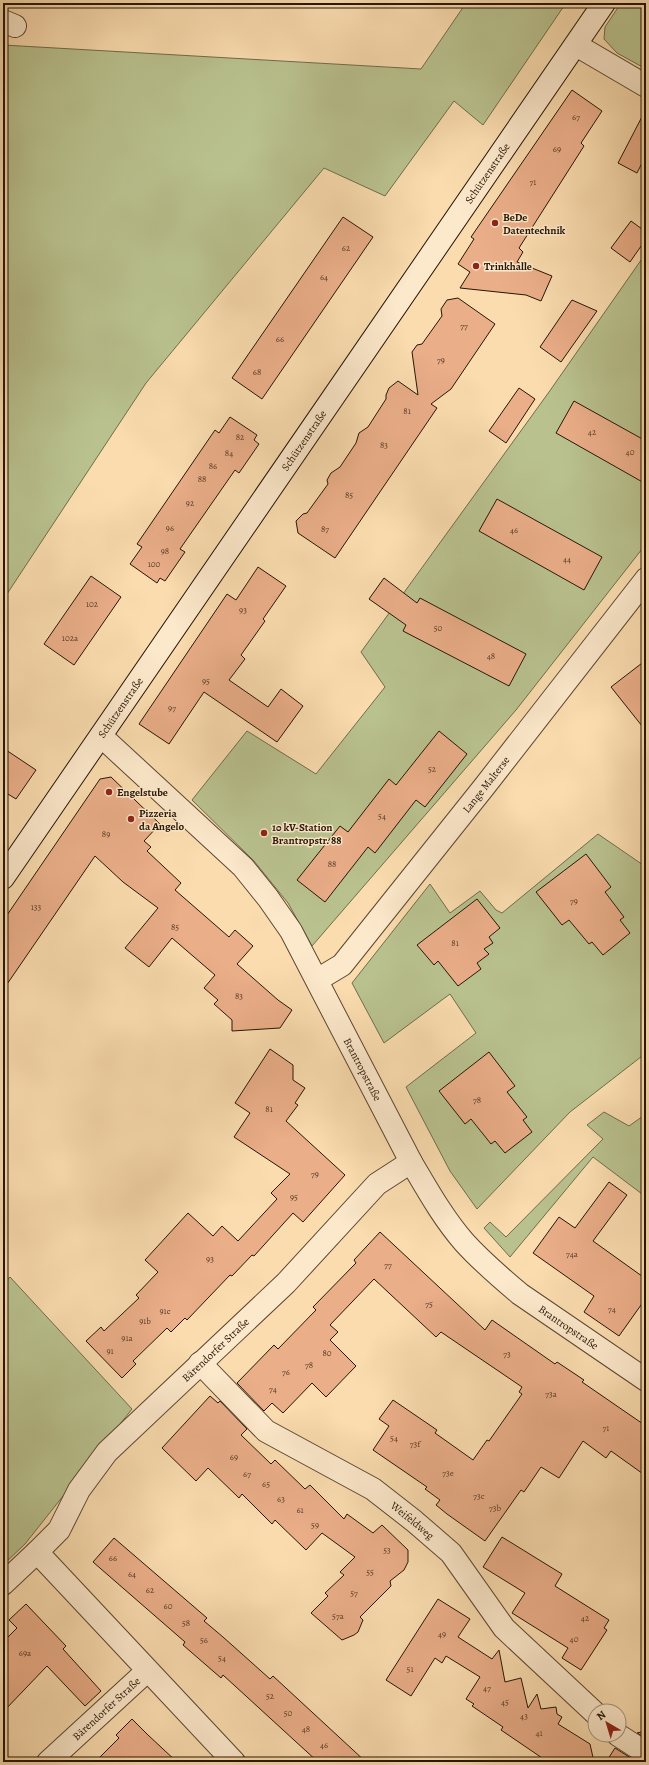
<svg xmlns="http://www.w3.org/2000/svg" width="649" height="1765" font-family="Alegreya,serif">
  <style>
    .green { fill: #b9c28f; stroke: #706c4a }
    .building { fill: #eaae89; stroke: #261505 }
    .lines { fill: none; stroke-linecap: round; stroke-linejoin: round }
    .street-casing { stroke: #5b4730; stroke-width: 24 }
    .secondary-casing { stroke: #261505; stroke-width: 24 }
    .street { stroke: #fce8cb; stroke-width: 22 }
    .secondary { stroke: #fce8cb; stroke-width: 22 }
    .poi-dot { fill: #8f2418; stroke: #fce8cb; stroke-width: 1.5 }
    .labels { text-anchor: middle; dominant-baseline: central; stroke-width: 3; stroke-linejoin: round; paint-order: stroke }
    .number-label { font-size: 9px; fill: #573b26 }
    .street-label { font-size: 11px; fill: #261505; stroke: #fce8cb }
    .poi-label { font-size: 11px; font-weight: bold; fill: #261505; stroke: #fce8cb; text-anchor: start }
  </style>
  <rect width="100%" height="100%" fill="#fadcaf"/>
  <filter id="stains"><feTurbulence type="fractalNoise" baseFrequency=".005" numOctaves="4"/><feColorMatrix values="0 0 0 0 .2 0 0 0 0 .09 0 0 0 0 .02 0 0 0 .5 -.17"/></filter>
  <radialGradient id="worn" r=".72"><stop offset=".6" stop-color="#630" stop-opacity="0"/><stop offset="1" stop-color="#630" stop-opacity=".3"/></radialGradient>
  <g class="green">
    <path d="M466,3H566L483,125L454,101L385,196L324,168L146,383L3,600V45L421,69Z"/>
    <path d="M621,3H646V69L617,53L604,39L605,27Z"/>
    <path d="M646,253V544L516,710L312,946L288,903L254,861L192,800L247,731L316,774L385,687L361,652L549,392Z"/>
    <path d="M598,834L646,867V1053L570,1112L477,1209L450,1171L406,1087L476,1033L450,994L384,1043L352,983L430,884L450,913L480,891L496,910L502,913Z"/>
    <path d="M604,1112L629,1126L646,1114V1197L593,1157L510,1257L484,1228L490,1222L506,1237L603,1139L587,1125Z"/>
    <path d="M10,1277L132,1409L25,1544L3,1565V1284Z"/>
  </g>
  <g class="building">
    <path d="M572,90L602,111L581,143L584,146L519,248L523,252L517,262L552,276L541,301L526,295L460,288L470,272L458,264L474,239L471,237Z"/>
    <path d="M646,109V155L637,173L618,163Z"/>
    <path d="M343,217L373,237L262,399L232,378Z"/>
    <path d="M631,221L646,232V239L630,262L611,248Z"/>
    <path d="M458,298L495,324L451,389L431,404L437,408L335,558L298,533L296,521L303,514L307,513L328,484L327,480L331,473L340,467L356,443L359,433L368,427L386,399V395L389,388L398,381L418,395L412,352L417,345L422,344L442,316L441,309L447,300Z"/>
    <path d="M572,300L597,311L561,362L540,347Z"/>
    <path d="M519,388L535,399L506,443L489,431Z"/>
    <path d="M574,401L646,441V484L556,433Z"/>
    <path d="M230,417L257,435L254,440L259,444L239,473L235,470L180,549L185,552L165,581L160,578L157,583L130,564L142,547L137,544L215,430L219,433Z"/>
    <path d="M497,499L602,557L584,590L479,531Z"/>
    <path d="M258,567L286,586L263,619L265,621L241,655L245,659L229,680L268,707L281,689L303,706L277,742L204,692L169,744L139,724L227,594L236,600Z"/>
    <path d="M91,576L121,597L74,665L44,644Z"/>
    <path d="M384,578L417,603L420,598L526,654L509,686L403,631L406,625L369,599Z"/>
    <path d="M646,660V731L611,687Z"/>
    <path d="M439,731L467,754L425,807L416,800L375,853L368,847L325,902L297,880L340,826L348,832L389,779L396,785Z"/>
    <path d="M3,748L36,770L16,799L3,791Z"/>
    <path d="M111,777L160,824L144,841L151,847L147,851L181,883L175,890L229,937L235,930L253,946L237,964L278,1000L292,1010L280,1028L232,1031V1020L214,1004L218,1000L204,988L215,975L172,938L149,967L125,948L158,908L123,882L95,856L3,990V921L100,779Z"/>
    <path d="M586,854L611,887L605,892L624,917L620,920L630,933L603,955L592,942L589,944L569,920L562,925L536,892Z"/>
    <path d="M477,899L500,928L489,937L493,943L484,949L489,954L477,963L481,969L458,986L438,961L434,965L417,945Z"/>
    <path d="M270,1049L293,1065V1080L305,1088L295,1103L298,1105L286,1121L345,1175L303,1222L293,1213L254,1256L252,1255L232,1276L230,1275L187,1320L185,1318L171,1332L167,1328L133,1361L136,1364L122,1378L86,1341L101,1327L104,1331L139,1298L136,1295L158,1272L145,1260L188,1213L213,1236L222,1226L238,1241L277,1199L271,1193L290,1174L234,1137L250,1113L235,1103Z"/>
    <path d="M489,1052L515,1086L507,1092L527,1117L523,1120L532,1132L505,1153L495,1141L491,1144L471,1119L465,1124L439,1091Z"/>
    <path d="M609,1182L627,1195L593,1241L646,1279V1298L619,1336L584,1312L594,1296L533,1253L559,1217L575,1228Z"/>
    <path d="M380,1232L485,1330L492,1320L555,1364L557,1362L584,1380L582,1382L646,1426V1476L611,1451L606,1458L583,1441L559,1478L541,1467L524,1492L521,1490L485,1541L447,1514L436,1505L440,1500L425,1489L427,1487L373,1450L389,1426L379,1419L393,1400L437,1430L435,1433L473,1460L487,1440L489,1441L522,1394L519,1392L522,1387L441,1332L436,1337L374,1279L330,1325L338,1332L330,1340L356,1366L326,1397L312,1383L283,1413L272,1403L264,1411L237,1383L274,1345L278,1349L316,1310L313,1307L356,1263L354,1260Z"/>
    <path d="M210,1396L218,1403L220,1401L247,1429L241,1435L271,1464L275,1460L305,1489L310,1485L344,1519L347,1514L373,1533L382,1525L408,1550V1562L404,1570L390,1581L391,1586L360,1617L363,1620L358,1632L354,1635L342,1640L311,1613L328,1596L325,1593L344,1575L340,1572L355,1557L322,1533L306,1550L275,1520L272,1524L242,1494L239,1498L208,1468L196,1481L162,1448Z"/>
    <path d="M502,1537L562,1574L555,1586L609,1620L604,1628L607,1630L581,1670L562,1658L568,1648L512,1613L525,1593L483,1567Z"/>
    <path d="M114,1538L207,1618L204,1621L223,1637L270,1679L273,1676L366,1762H318L223,1675L221,1678L183,1645L185,1642L93,1562Z"/>
    <path d="M438,1599L470,1619L458,1637L492,1659L499,1650L505,1682L521,1678L528,1708L537,1694L541,1709L556,1707L557,1714L562,1717L558,1724L590,1744L594,1762H548L501,1730L503,1727L472,1706L474,1704L466,1699L480,1677L446,1656L442,1663L435,1658L411,1696L386,1680Z"/>
    <path d="M26,1604L66,1646L63,1649L101,1691L85,1706L47,1666L3,1712V1642L17,1628L9,1620Z"/>
    <path d="M132,1719L148,1735L177,1762H95L119,1738L116,1735Z"/>
    <path d="M646,1731V1738L637,1733Z"/>
    <path d="M615,1748L637,1762H606Z"/>
  </g>
  <g class="lines">
    <defs>
      <g id="street">
        <path d="M3,21L15,26"/>
        <path d="M576,45L646,86"/>
        <path id="s1" d="M101,736L243,867L268,898L291,931L411,1162C427,1189 443,1218 464,1242C481,1261 501,1278 520,1294L646,1380"/>
        <path id="s2" d="M317,980L342,965L484,787L646,579"/>
        <path id="s3" d="M200,1363L266,1431L373,1489L414,1521L451,1553L504,1628L595,1713"/>
        <path d="M3,1584L37,1552"/>
        <path d="M618,1735L646,1753"/>
        <path id="s4" d="M48,1762L147,1671"/>
        <path id="s5" d="M234,1762L37,1552L59,1530L79,1490L107,1452L286,1283L377,1184L411,1162"/>
      </g>
      <g id="secondary">
        <path id="s6" d="M3,878L604,3"/>
      </g>
    </defs>
    <use href="#street" class="street-casing"/>
    <use href="#secondary" class="secondary-casing"/>
    <use href="#street" class="street"/>
    <use href="#secondary" class="secondary"/>
  </g>
  <g class="poi-dot">
    <circle cx="495" cy="223" r="4"/>
    <circle cx="476" cy="266" r="4"/>
    <circle cx="109" cy="792" r="4"/>
    <circle cx="131" cy="819" r="4"/>
    <circle cx="264" cy="833" r="4"/>
  </g>
  <g class="labels">
    <g class="number-label">
      <text x="576" y="117">67</text>
      <text x="557" y="149">69</text>
      <text x="533" y="182">71</text>
      <text x="346" y="248">62</text>
      <text x="324" y="277">64</text>
      <text x="464" y="326">77</text>
      <text x="280" y="339">66</text>
      <text x="441" y="360">79</text>
      <text x="257" y="372">68</text>
      <text x="407" y="411">81</text>
      <text x="592" y="432">42</text>
      <text x="240" y="437">82</text>
      <text x="384" y="445">83</text>
      <text x="630" y="452">40</text>
      <text x="229" y="453">84</text>
      <text x="213" y="466">86</text>
      <text x="202" y="479">88</text>
      <text x="349" y="495">85</text>
      <text x="190" y="503">92</text>
      <text x="170" y="528">96</text>
      <text x="325" y="529">87</text>
      <text x="514" y="530">46</text>
      <text x="165" y="551">98</text>
      <text x="567" y="559">44</text>
      <text x="154" y="564">100</text>
      <text x="92" y="604">102</text>
      <text x="243" y="610">93</text>
      <text x="438" y="628">50</text>
      <text x="70" y="638">102a</text>
      <text x="491" y="656">48</text>
      <text x="206" y="681">95</text>
      <text x="172" y="708">97</text>
      <text x="432" y="769">52</text>
      <text x="382" y="816">54</text>
      <text x="106" y="834">89</text>
      <text x="332" y="864">88</text>
      <text x="574" y="901">79</text>
      <text x="36" y="907">133</text>
      <text x="175" y="927">85</text>
      <text x="455" y="943">81</text>
      <text x="239" y="996">83</text>
      <text x="477" y="1100">78</text>
      <text x="269" y="1109">81</text>
      <text x="315" y="1174">79</text>
      <text x="294" y="1197">95</text>
      <text x="572" y="1254">74a</text>
      <text x="210" y="1259">93</text>
      <text x="388" y="1265">77</text>
      <text x="429" y="1304">75</text>
      <text x="612" y="1309">74</text>
      <text x="165" y="1311">91c</text>
      <text x="145" y="1321">91b</text>
      <text x="127" y="1338">91a</text>
      <text x="110" y="1351">91</text>
      <text x="327" y="1353">80</text>
      <text x="507" y="1354">73</text>
      <text x="309" y="1365">78</text>
      <text x="286" y="1372">76</text>
      <text x="273" y="1389">74</text>
      <text x="551" y="1394">73a</text>
      <text x="606" y="1428">71</text>
      <text x="394" y="1438">54</text>
      <text x="415" y="1444">73f</text>
      <text x="234" y="1457">69</text>
      <text x="448" y="1473">73e</text>
      <text x="247" y="1474">67</text>
      <text x="266" y="1484">65</text>
      <text x="479" y="1496">73c</text>
      <text x="281" y="1499">63</text>
      <text x="495" y="1508">73b</text>
      <text x="300" y="1510">61</text>
      <text x="315" y="1525">59</text>
      <text x="387" y="1550">53</text>
      <text x="113" y="1558">66</text>
      <text x="370" y="1572">55</text>
      <text x="132" y="1574">64</text>
      <text x="150" y="1590">62</text>
      <text x="354" y="1593">57</text>
      <text x="168" y="1606">60</text>
      <text x="338" y="1616">57a</text>
      <text x="585" y="1618">42</text>
      <text x="186" y="1623">58</text>
      <text x="442" y="1634">49</text>
      <text x="574" y="1639">40</text>
      <text x="204" y="1640">56</text>
      <text x="25" y="1653">69a</text>
      <text x="222" y="1658">54</text>
      <text x="410" y="1669">51</text>
      <text x="487" y="1688">47</text>
      <text x="270" y="1696">52</text>
      <text x="505" y="1702">45</text>
      <text x="288" y="1713">50</text>
      <text x="524" y="1716">43</text>
      <text x="306" y="1729">48</text>
      <text x="539" y="1733">41</text>
      <text x="324" y="1745">46</text>
    </g>
    <g class="street-label">
      <text stroke="none"><textPath href="#s6" startOffset="855">Schützenstraße</textPath></text>
      <text stroke="none"><textPath href="#s6" startOffset="531">Schützenstraße</textPath></text>
      <text stroke="none"><textPath href="#s6" startOffset="207">Schützenstraße</textPath></text>
      <text stroke="none"><textPath href="#s2" startOffset="260">Lange Malterse</textPath></text>
      <text stroke="none"><textPath href="#s1" startOffset="429">Brantropstraße</textPath></text>
      <text stroke="none"><textPath href="#s1" startOffset="765">Brantropstraße</textPath></text>
      <text stroke="none"><textPath href="#s5" startOffset="560">Bärendorfer Straße</textPath></text>
      <text stroke="none"><textPath href="#s3" startOffset="267">Weifeldweg</textPath></text>
      <text stroke="none"><textPath href="#s4" startOffset="79">Bärendorfer Straße</textPath></text>
    </g>
    <g class="poi-label">
      <text x="503" y="217">BeDe<tspan x="503" dy="13">Datentechnik</tspan></text>
      <text x="484" y="266">Trinkhalle</text>
      <text x="117" y="792">Engelstube</text>
      <text x="139" y="813">Pizzeria<tspan x="139" dy="13">da Angelo</tspan></text>
      <text x="272" y="827">10 kV-Station<tspan x="272" dy="13">Brantropstr. 88</tspan></text>
    </g>
  </g>
  <rect width="649" height="1765" fill="none" stroke="#fadcaf" stroke-width="16"/>
  <rect x="4" y="4" width="641" height="1757" fill="none" stroke="#261505" stroke-width="2"/>
  <rect x="8" y="8" width="633" height="1749" fill="none" stroke="#261505"/>
  <g transform="translate(607 1723) rotate(322)"><circle r="19" fill="#fce8cb" stroke="#a6947c"/>
  <path d="M0-3L7 15L0 10L-7 15Z" fill="#8f2418"/>
  <text y="-6" font-size="11" font-weight="bold" text-anchor="middle" fill="#261505">N</text>
  </g>
  <rect width="100%" height="100%" filter="url(#stains)"/>
  <rect width="100%" height="100%" fill="url(#worn)"/>
</svg>
